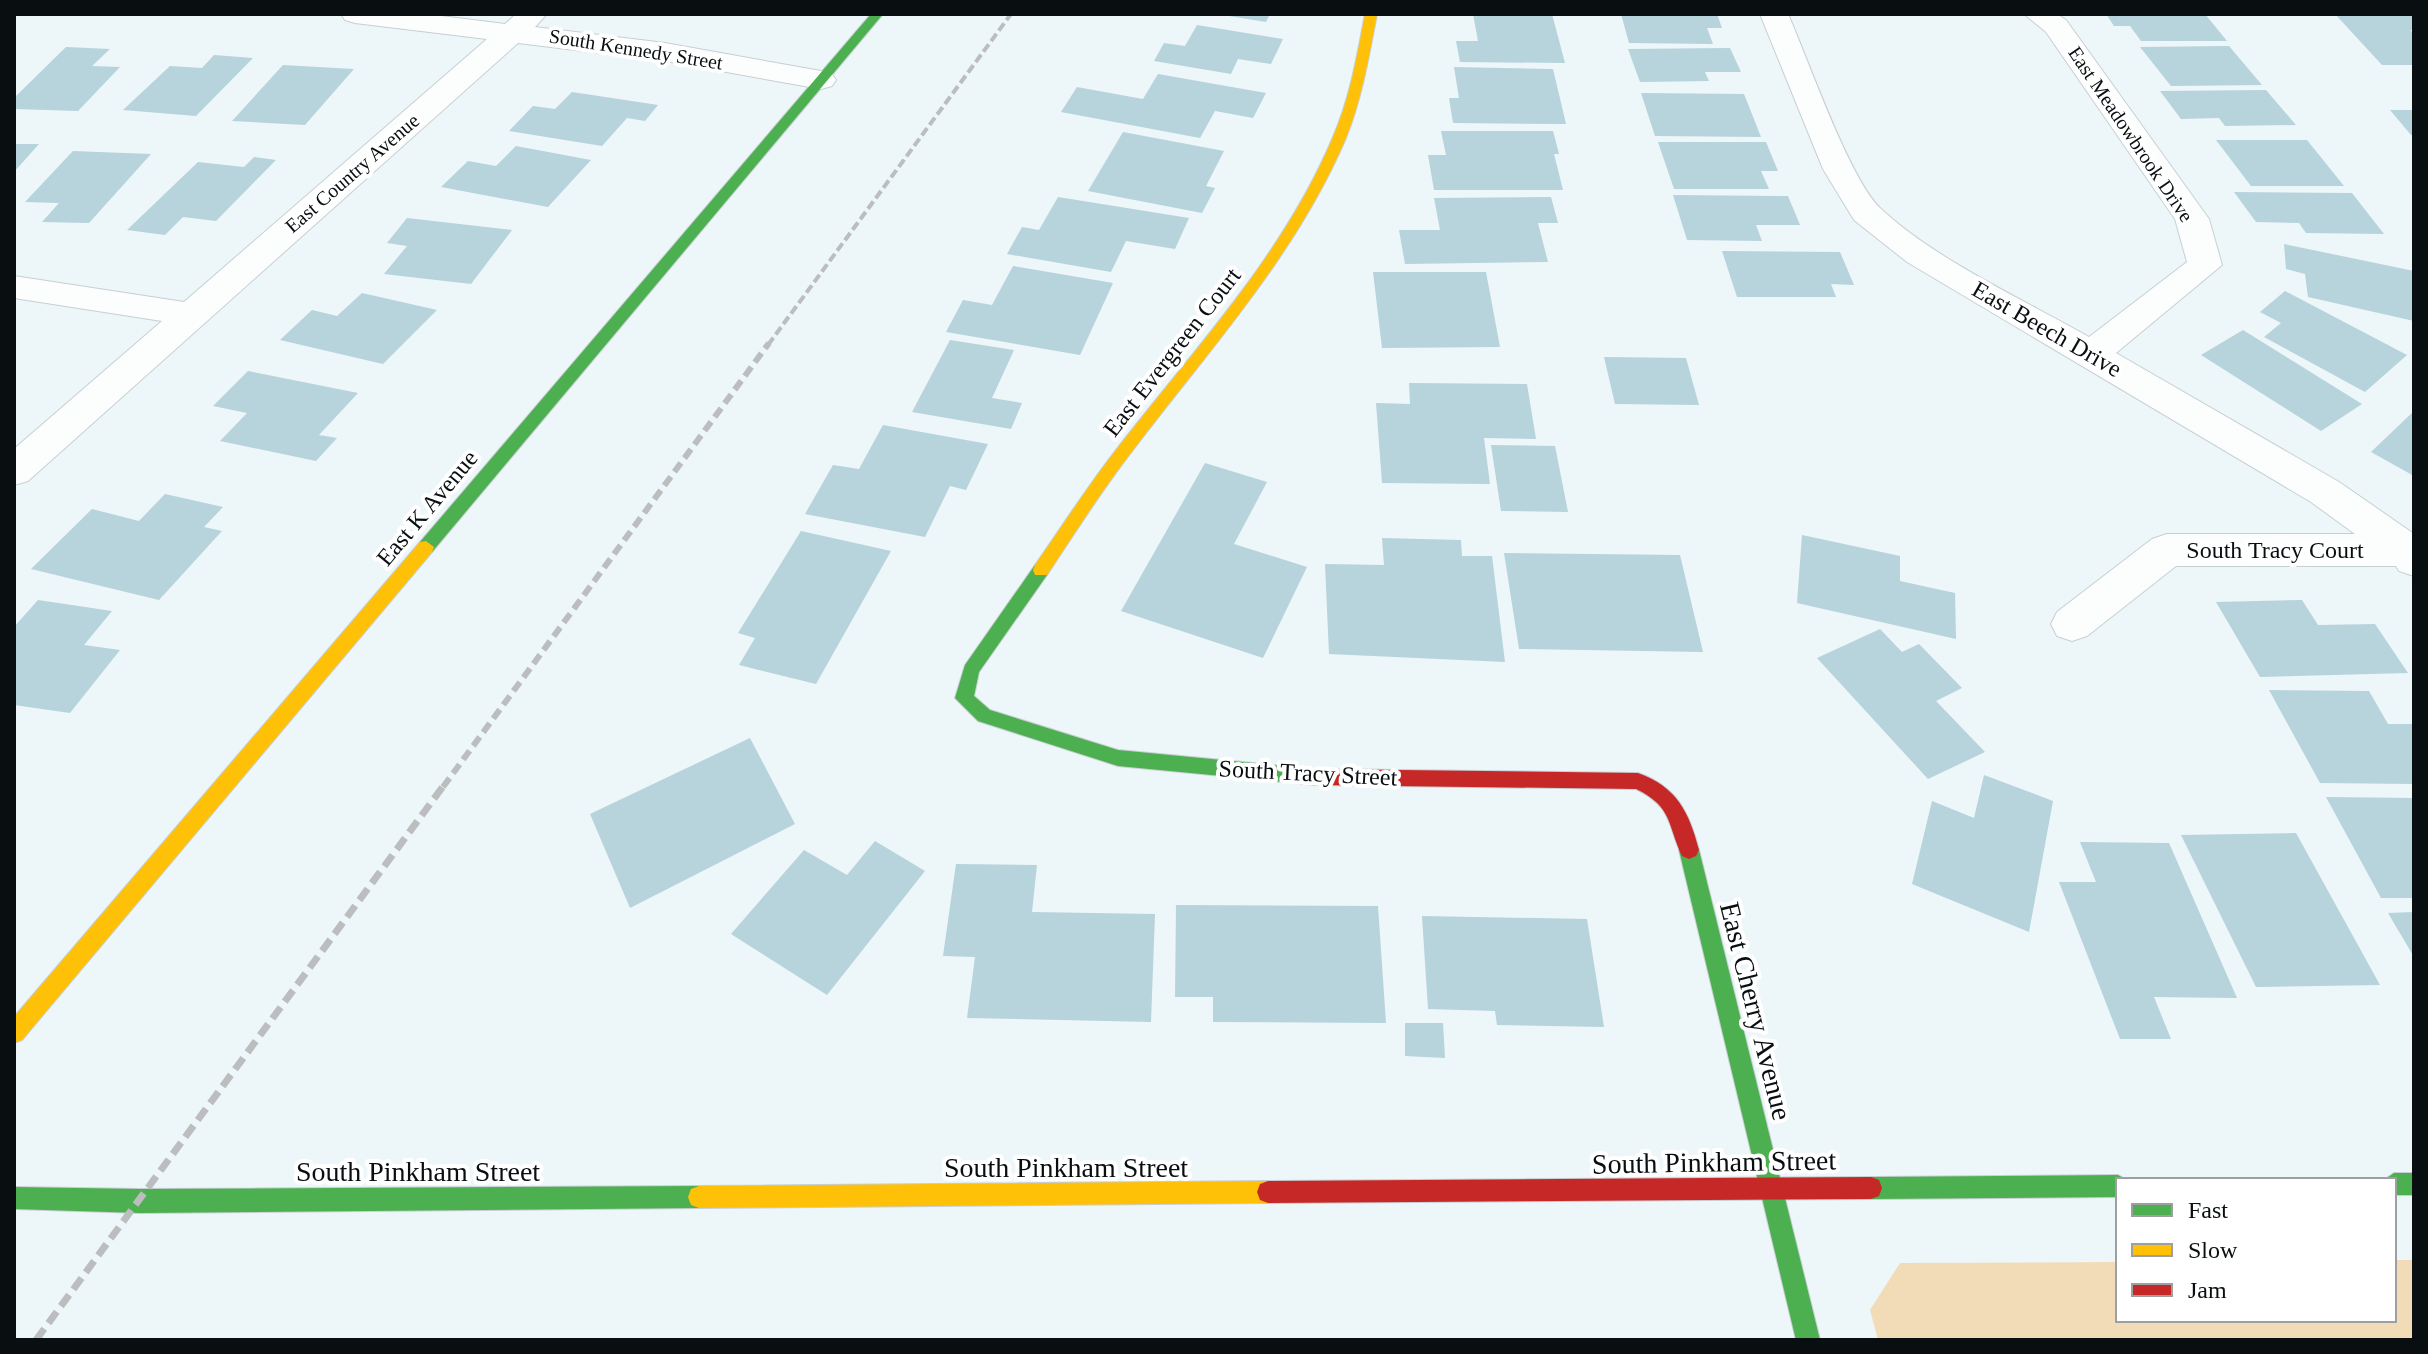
<svg xmlns="http://www.w3.org/2000/svg" width="2428" height="1354" font-family="Georgia,serif">
  <style>
    .green { fill: #f2dcb7 }
    .building { fill: #b7d3db }
    .lines { fill: none; stroke-linecap: round; stroke-linejoin: round }
    .street-casing { stroke: #c8cfd2; stroke-width: 2 }
    .fast-casing { stroke: #c8cfd2; stroke-width: 2 }
    .slow-casing { stroke: #c8cfd2; stroke-width: 2 }
    .jam-casing { stroke: #c8cfd2; stroke-width: 2 }
    .street { fill: #fcfefe; fill-rule: evenodd }
    .fast { fill: #4caf50; fill-rule: evenodd }
    .slow { fill: #ffc107; fill-rule: evenodd }
    .jam { fill: #c62828; fill-rule: evenodd }
    .rail-far2 { stroke: #bbbdbe; stroke-width: 4; stroke-dasharray: 9 4; stroke-linecap: butt }
    .rail-far1 { stroke: #bbbdbe; stroke-width: 6; stroke-dasharray: 11 6; stroke-linecap: butt }
    .rail { stroke: #bbbdbe; stroke-width: 7; stroke-dasharray: 14 7; stroke-linecap: butt }
    .labels { text-anchor: middle; dominant-baseline: central; stroke-width: 8; stroke-linejoin: round; paint-order: stroke }
    .far-street-label { font-size: 20px; fill: #090f11; stroke: #fff }
    .street-label { font-size: 24px; fill: #090f11; stroke: #fff }
    .near-street-label { font-size: 28px; fill: #090f11; stroke: #fff }
  </style>
  <rect width="100%" height="100%" fill="#edf6f9"/>
  <path class="green" d="M2394,1260H2414V1340H1878L1870,1310L1900,1263L2118,1262V1320H2394Z"/>
  <g class="building">
    <path d="M1217,14H1270L1266,22Z"/>
    <path d="M1473,14H1552L1565,63L1460,62L1456,41H1478Z"/>
    <path d="M1621,14H1717L1722,28H1707L1713,44L1629,43Z"/>
    <path d="M2106,14H2205L2227,41H2141L2130,26H2114Z"/>
    <path d="M2335,14H2414V30H2410L2414,34V65H2382Z"/>
    <path d="M1197,25L1283,39L1271,64L1238,59L1231,74L1154,61L1164,43L1185,46Z"/>
    <path d="M2229,46L2262,85L2171,86L2140,47Z"/>
    <path d="M66,47L110,49L92,66L120,67L78,111L14,109V98Z"/>
    <path d="M1730,48L1741,72H1705L1709,81L1640,82L1628,49Z"/>
    <path d="M214,55L253,58L196,116L123,110L170,66L202,68Z"/>
    <path d="M283,65L354,69L305,125L232,121Z"/>
    <path d="M1454,67L1553,69L1566,124L1453,123L1449,98H1459Z"/>
    <path d="M1158,74L1266,93L1253,118L1215,111L1200,138L1061,112L1077,87L1143,99Z"/>
    <path d="M2266,90L2296,125L2225,126L2219,118L2181,119L2160,91Z"/>
    <path d="M572,92L658,105L645,121L627,118L602,146L509,131L533,106L555,109Z"/>
    <path d="M1641,93L1744,94L1761,137L1655,136Z"/>
    <path d="M2390,110H2414V135H2411Z"/>
    <path d="M1441,131H1553L1559,154H1554L1563,190H1434L1428,155H1446Z"/>
    <path d="M1123,132L1224,151L1206,186L1215,188L1202,213L1088,191Z"/>
    <path d="M2216,140H2307L2344,186H2251Z"/>
    <path d="M1658,142H1766L1778,171H1761L1769,189H1674Z"/>
    <path d="M14,144H39L14,172Z"/>
    <path d="M516,146L591,160L548,207L441,187L468,161L496,166Z"/>
    <path d="M73,151L151,154L89,223L42,222L59,203L25,202Z"/>
    <path d="M254,157L276,160L216,221L183,217L165,235L127,230L198,162L244,167Z"/>
    <path d="M2234,192L2352,193L2384,234L2306,233L2299,223L2256,222Z"/>
    <path d="M1673,195L1788,196L1800,225H1756L1762,241L1687,240Z"/>
    <path d="M1058,197L1189,218L1175,249L1126,241L1111,272L1007,254L1022,227L1039,230Z"/>
    <path d="M1551,197L1558,223H1538L1548,262L1405,264L1399,230H1440L1434,198Z"/>
    <path d="M407,218L512,230L471,284L384,274L407,246L387,243Z"/>
    <path d="M2284,244L2414,271V321L2308,297L2305,274L2286,269Z"/>
    <path d="M1722,251L1840,252L1854,285L1831,284L1836,297H1737Z"/>
    <path d="M1013,266L1113,283L1080,355L946,332L963,300L992,305Z"/>
    <path d="M1373,272H1486L1500,347L1382,348Z"/>
    <path d="M2285,291L2407,355L2365,392L2264,337L2281,323L2260,312Z"/>
    <path d="M362,293L437,310L383,364L280,340L312,310L337,316Z"/>
    <path d="M2243,330L2362,404L2321,431L2201,355Z"/>
    <path d="M950,340L1014,350L992,398L1022,403L1011,429L912,412Z"/>
    <path d="M1604,357L1686,358L1699,405L1615,404Z"/>
    <path d="M248,371L358,393L319,435L337,438L316,461L220,441L247,413L213,406Z"/>
    <path d="M1409,383L1527,384L1536,439L1484,438L1490,484L1382,483L1376,403L1410,404Z"/>
    <path d="M2414,411V476L2371,452Z"/>
    <path d="M883,425L988,444L966,490L950,486L925,537L805,514L833,465L859,469Z"/>
    <path d="M1491,445L1555,446L1568,512L1501,511Z"/>
    <path d="M1205,463L1267,482L1234,544L1307,567L1263,658L1121,611Z"/>
    <path d="M165,494L223,507L204,527L222,531L159,600L31,569L92,509L139,521Z"/>
    <path d="M801,531L891,551L816,684L739,665L755,638L738,633Z"/>
    <path d="M1802,535L1900,556V581L1955,593L1956,639L1797,603Z"/>
    <path d="M1382,538L1461,540L1462,556H1492L1505,662L1329,654L1325,564L1384,565Z"/>
    <path d="M1504,553L1680,555L1703,652L1519,649Z"/>
    <path d="M38,600L112,611L84,645L120,650L70,713L14,705V627Z"/>
    <path d="M2302,600L2318,625L2375,624L2408,673L2260,677L2216,602Z"/>
    <path d="M1880,629L1902,652L1919,644L1962,688L1936,701L1985,752L1928,779L1817,658Z"/>
    <path d="M2269,690L2369,691L2388,724H2414V784L2320,783Z"/>
    <path d="M750,738L795,824L630,908L590,814Z"/>
    <path d="M1984,775L2053,801L2029,932L1912,884L1932,801L1974,818Z"/>
    <path d="M2326,797L2414,798V898H2381Z"/>
    <path d="M2296,833L2380,985L2256,987L2181,835Z"/>
    <path d="M875,841L925,871L827,995L731,934L804,850L847,875Z"/>
    <path d="M2080,842L2169,843L2237,998L2154,997L2171,1039H2120L2059,882H2096Z"/>
    <path d="M956,864L1037,865L1032,912L1155,914L1151,1022L967,1018L975,957L943,956Z"/>
    <path d="M1176,905L1378,906L1386,1023L1213,1022V997H1175Z"/>
    <path d="M2414,912V957L2388,913Z"/>
    <path d="M1422,916L1587,919L1604,1027L1497,1025L1495,1011L1428,1009Z"/>
    <path d="M1405,1023H1443L1445,1058L1405,1056Z"/>
  </g>
  <g class="lines">
    <defs>
      <g id="street">
        <path d="M341,14H425L505,24L516,14H547L535,27L665,43L821,71L832,74L836,80L832,86L821,89L665,61L518,43L28,481L14,485V449L162,321L14,298V276L184,302L487,39L355,23L345,20Z"/>
        <path d="M1760,14H1788C1808,59 1849,178 1880,208C1934,259 2024,300 2089,337L2187,262L2175,219L2046,32L2024,14H2057L2066,20L2209,219L2222,265L2116,353L2339,482L2414,534V576L2399,571L2396,566H2176L2087,636L2072,641L2057,636L2051,624L2057,612L2152,539L2167,534H2355L2311,502L1907,262L1854,220L1823,169Z"/>
      </g>
      <g id="fast">
        <path d="M871,14H883L432,552H420L418,547L420,542Z"/>
        <path d="M1041,563L1047,565L1049,570L1047,575L979,672L974,696L990,710L1118,750L1315,769L1322,771L1324,777L1322,783L1315,785L1118,766L978,721L955,698L965,665L1035,565Z"/>
        <path d="M1689,841L1696,844L1699,850L1820,1340H1796L1679,850L1682,844Z"/>
        <path d="M2394,1173H2414V1195H2394V1180H2384Z"/>
        <path d="M2118,1175L2127,1180H2118V1197L1871,1199L1863,1196L1860,1188L1863,1180L1871,1177Z"/>
        <path d="M699,1186L707,1189L710,1197L707,1205L699,1208L140,1213L14,1209V1187L140,1189Z"/>
      </g>
      <g id="slow">
        <path d="M1365,14H1377C1369,56 1362,98 1346,138C1295,257 1207,352 1130,454C1100,493 1074,534 1047,575H1035L1033,570L1035,565C1063,525 1089,484 1119,446C1196,347 1284,254 1333,137C1350,98 1357,56 1365,14Z"/>
        <path d="M426,541L434,547L432,552L22,1040L14,1043V1017L420,542Z"/>
        <path d="M1268,1181L1276,1184L1279,1192L1276,1200L1268,1203L699,1208L691,1205L688,1197L691,1189L699,1186Z"/>
      </g>
      <g id="jam">
        <path d="M1315,769L1638,773C1677,787 1689,812 1699,850L1696,856L1689,859L1682,856C1667,824 1673,807 1636,789L1315,785L1308,783L1306,777L1308,771Z"/>
        <path d="M1871,1177L1879,1180L1882,1188L1879,1196L1871,1199L1268,1203L1260,1200L1257,1192L1260,1184L1268,1181Z"/>
      </g>
    </defs>
    <use href="#street" class="street-casing"/>
    <use href="#fast" class="fast-casing"/>
    <use href="#slow" class="slow-casing"/>
    <use href="#jam" class="jam-casing"/>
    <use href="#street" class="street"/>
    <use href="#fast" class="fast"/>
    <use href="#slow" class="slow"/>
    <use href="#jam" class="jam"/>
    <path class="rail-far2" d="M768,345L1011,14"/>
    <path class="rail-far1" d="M443,787L769,343"/>
    <path class="rail" d="M36,1340L444,785"/>
  </g>
  <g class="labels">
    <g class="far-street-label">
      <text transform="translate(636 49) rotate(9)">South Kennedy Street</text>
      <text transform="translate(2131 134) rotate(56)">East Meadowbrook Drive</text>
      <text transform="translate(352 173) rotate(-41)">East Country Avenue</text>
    </g>
    <g class="street-label">
      <text transform="translate(2047 329) rotate(30)">East Beech Drive</text>
      <text transform="translate(1172 352) rotate(-52)">East Evergreen Court</text>
      <text transform="translate(427 508) rotate(-50)">East K Avenue</text>
      <text x="2275" y="550">South Tracy Court</text>
      <text transform="translate(1308 773) rotate(3)">South Tracy Street</text>
    </g>
    <g class="near-street-label">
      <text transform="translate(1756 1011) rotate(76)">East Cherry Avenue</text>
      <text transform="translate(1714 1162) rotate(-1)">South Pinkham Street</text>
      <text x="1066" y="1167">South Pinkham Street</text>
      <text x="418" y="1171">South Pinkham Street</text>
    </g>
  </g>
  <rect width="2428" height="1354" fill="none" stroke="#090f11" stroke-width="32"/>
  <rect x="2116" y="1178" width="280" height="144" fill="#ffffff" stroke="#9d9fa0" stroke-width="2"/>
  <rect x="2132" y="1204" width="40" height="12" fill="#4caf50" stroke="#9d9fa0" stroke-width="2"/>
  <text x="2188" y="1218" font-size="24" fill="#090f11">Fast</text>
  <rect x="2132" y="1244" width="40" height="12" fill="#ffc107" stroke="#9d9fa0" stroke-width="2"/>
  <text x="2188" y="1258" font-size="24" fill="#090f11">Slow</text>
  <rect x="2132" y="1284" width="40" height="12" fill="#c62828" stroke="#9d9fa0" stroke-width="2"/>
  <text x="2188" y="1298" font-size="24" fill="#090f11">Jam</text>
</svg>
